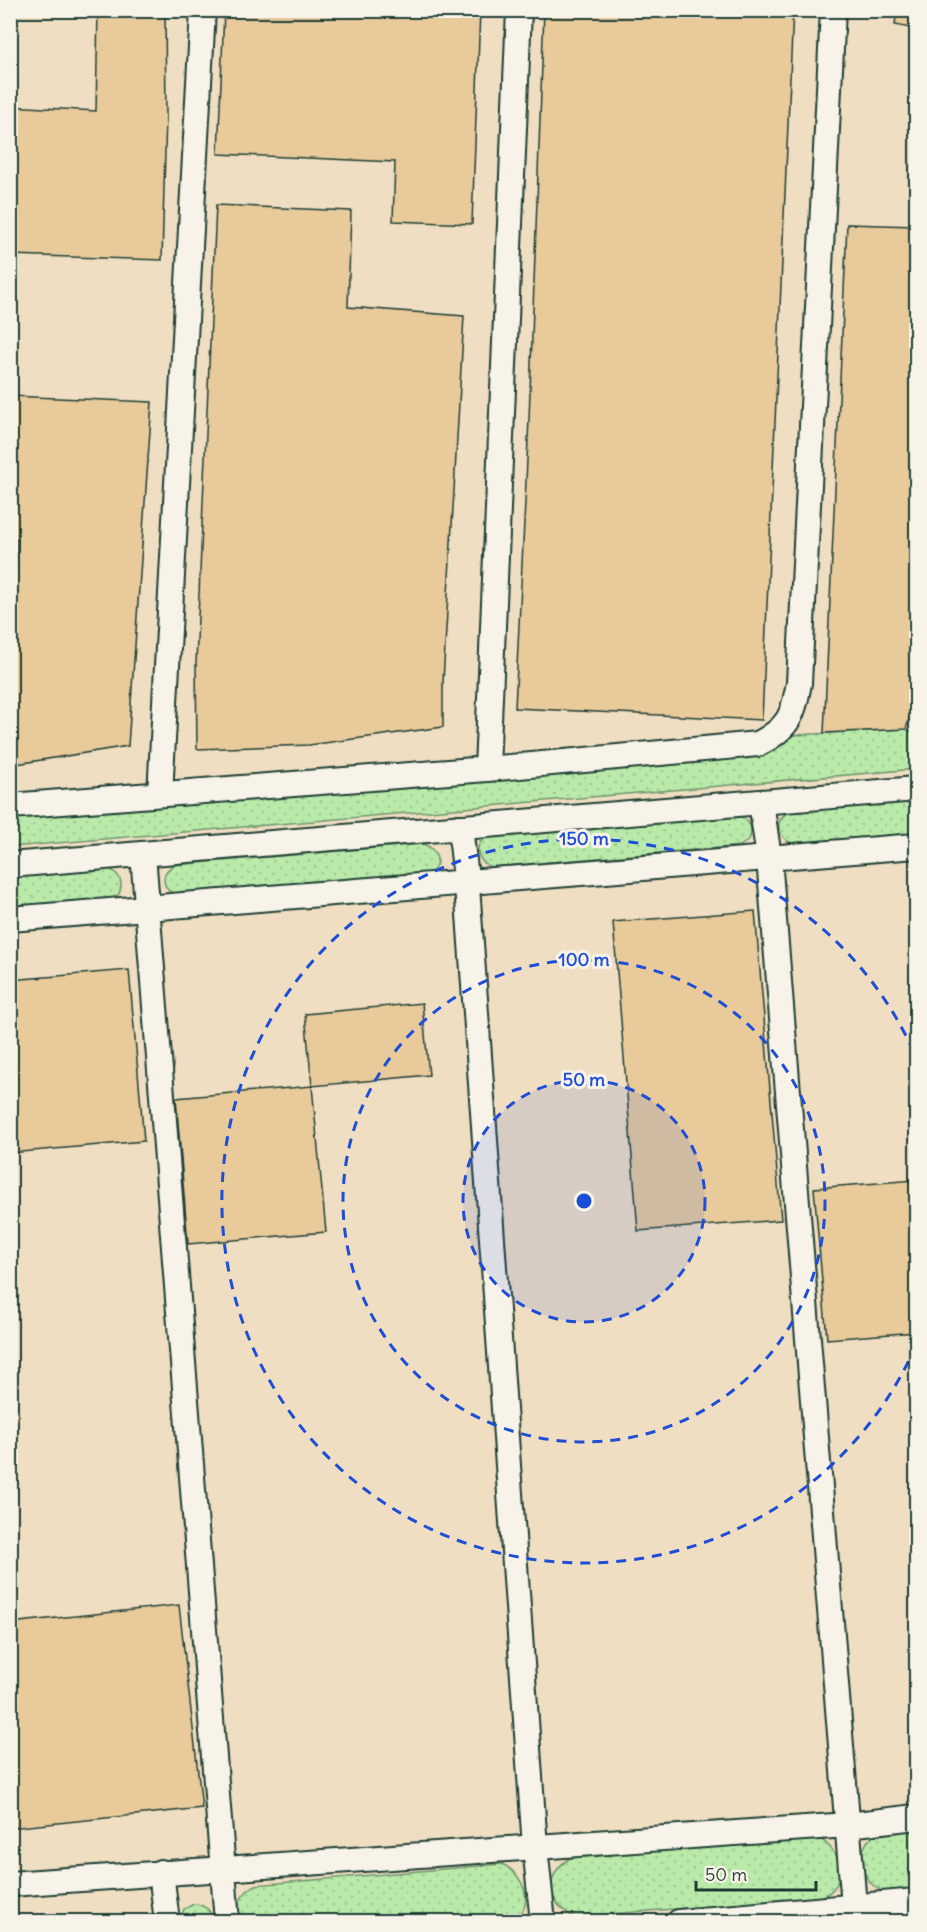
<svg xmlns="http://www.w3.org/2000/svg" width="927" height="1932" font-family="Delius,sans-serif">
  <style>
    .built { fill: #efdec1 }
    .grass { fill: url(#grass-dots); stroke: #6c946e; stroke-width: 1.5 }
    .building { fill: #e8ca9b; stroke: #1f3d34; stroke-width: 1.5 }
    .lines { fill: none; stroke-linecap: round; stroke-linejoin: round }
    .minor-casing { stroke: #1f3d34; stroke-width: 28 }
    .minor { stroke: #f7f3e8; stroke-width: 24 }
    .ring { fill: none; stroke: #1d4ed8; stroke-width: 3; stroke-dasharray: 10 8 }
    .centre { fill: #1d4ed8; stroke: #f7f3e8; stroke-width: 3 }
    .ring-label { font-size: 18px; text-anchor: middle; font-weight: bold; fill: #1d4ed8; stroke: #f7f3e8; stroke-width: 6; stroke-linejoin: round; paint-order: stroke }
  </style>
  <defs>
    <pattern id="grass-dots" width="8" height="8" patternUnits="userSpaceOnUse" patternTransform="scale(1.5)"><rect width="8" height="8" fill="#baeaa9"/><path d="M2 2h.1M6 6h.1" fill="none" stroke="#9fca92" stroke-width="1.8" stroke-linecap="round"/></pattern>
  </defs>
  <rect width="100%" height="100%" fill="#f2e7d1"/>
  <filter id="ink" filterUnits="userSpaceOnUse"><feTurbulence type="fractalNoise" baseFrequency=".0167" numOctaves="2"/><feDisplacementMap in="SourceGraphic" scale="12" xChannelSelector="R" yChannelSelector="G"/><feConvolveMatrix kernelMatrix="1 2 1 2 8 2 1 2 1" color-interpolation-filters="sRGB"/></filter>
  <g filter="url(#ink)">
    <rect class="built" x="11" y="11" width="905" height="1910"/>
    <g class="grass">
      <path d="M906,729L916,734V769L11,847V819L730,759C754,755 774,747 794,735Z"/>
      <path d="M916,801V833L792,843C777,837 773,820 789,812Z"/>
      <path d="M737,815C749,819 754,828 749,840L740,846L491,867C476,861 472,843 489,836Z"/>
      <path d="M423,844C437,849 442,862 431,873L172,894C161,885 161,872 174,865Z"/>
      <path d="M107,868C119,872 124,882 119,894L111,900L11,908V876Z"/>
      <path d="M916,1829V1889C907,1890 893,1894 884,1891C858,1884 853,1843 879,1833C890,1829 905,1830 916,1829Z"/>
      <path d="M816,1837C842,1849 852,1884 821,1897L575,1917C546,1904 543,1875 570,1858Z"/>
      <path d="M502,1864C524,1874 537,1907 512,1922L239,1921C237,1902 239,1896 255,1885Z"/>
      <path d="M194,1904C205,1905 212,1911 213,1922H179L184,1909Z"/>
    </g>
    <g class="building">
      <path d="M98,10H165L166,115L162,260L10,255V106L96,111Z"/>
      <path d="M224,10H480L472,224L393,221L395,162L218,154Z"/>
      <path d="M544,10H793L762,720L515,708L529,419Z"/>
      <path d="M897,10H916V29L895,25Z"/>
      <path d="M216,205L351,211L348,307L464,316L443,682V727L309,745L197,749L196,663Z"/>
      <path d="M847,224L916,226V698L906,729L824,733Z"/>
      <path d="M10,396L152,402L128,746L10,765V713L17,540L10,539Z"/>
      <path d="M755,911L781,1220L638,1231L613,922Z"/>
      <path d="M129,970L144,1141L10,1153V980Z"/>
      <path d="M422,1003L429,1075L312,1086L305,1014Z"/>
      <path d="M312,1086L326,1232L188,1244L176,1098Z"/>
      <path d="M916,1180V1332L827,1339L814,1188Z"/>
      <path d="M179,1605L202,1808L10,1828V1623Z"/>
    </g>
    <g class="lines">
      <defs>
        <g id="minor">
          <path d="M487,769L519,10"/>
          <path d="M160,794L203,10"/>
          <path d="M761,802L769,858L854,1906"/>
          <path d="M10,806L487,769L758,744C789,728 793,716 799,683L833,10"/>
          <path d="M460,827L467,886L535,1847L543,1922"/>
          <path d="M143,854L227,1922"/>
          <path d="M10,865L916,789"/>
          <path d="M10,919L916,846"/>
          <path d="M161,1872L167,1922"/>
          <path d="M10,1884L848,1825L916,1817"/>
          <path d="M679,1922L916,1901"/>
        </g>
      </defs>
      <use href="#minor" class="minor-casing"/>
      <use href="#minor" class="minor"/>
    </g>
  </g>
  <circle cx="584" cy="1201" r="121" fill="#1d4ed8" fill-opacity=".12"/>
  <g class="ring">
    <circle cx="584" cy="1201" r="121"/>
    <circle cx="584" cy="1201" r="241"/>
    <path d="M916 1345A362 362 0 1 1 916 1057"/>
  </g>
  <circle cx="584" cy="1201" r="9" class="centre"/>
  <g class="ring-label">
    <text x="584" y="845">150 m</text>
    <text x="584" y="966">100 m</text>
    <text x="584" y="1086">50 m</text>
  </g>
  <rect width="927" height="1932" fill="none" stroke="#f7f3e8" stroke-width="36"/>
  <rect x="18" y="18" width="891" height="1896" fill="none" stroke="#1f3d34" stroke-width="2" filter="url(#ink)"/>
  <path d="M696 1881v9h120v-9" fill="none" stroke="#1f3d34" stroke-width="3"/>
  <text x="705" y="1881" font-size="18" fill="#1f3d34" stroke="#f7f3e8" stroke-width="4.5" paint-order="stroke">50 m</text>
</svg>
